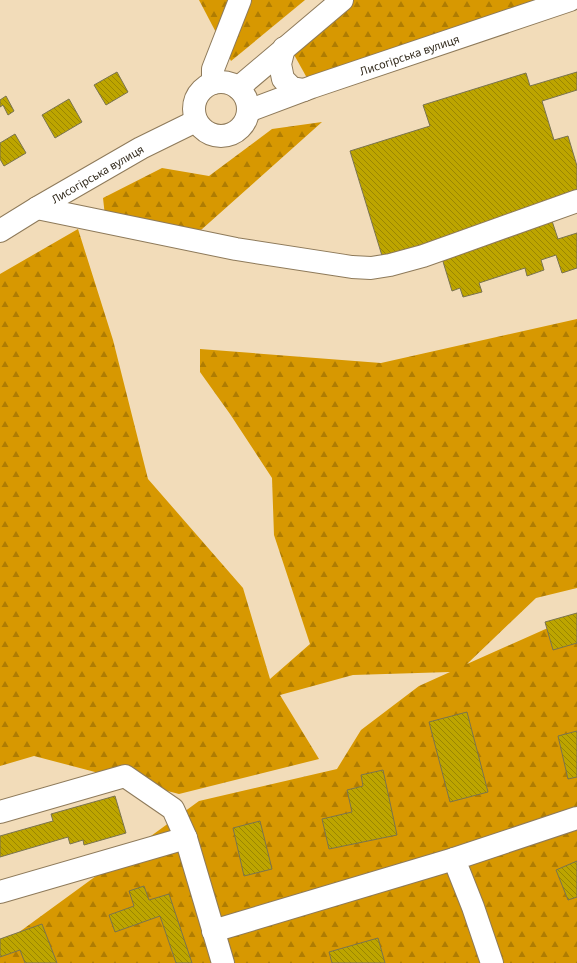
<svg xmlns="http://www.w3.org/2000/svg" width="577" height="963" font-family="'Noto Sans',sans-serif">
  <style>
    .forest { fill: url(#forest-firs) }
    .building { fill: url(#building-back-hatch); stroke: #7a7350 }
    .lines { fill: none; stroke-linecap: round; stroke-linejoin: round }
    .minor-casing { stroke: #8e7a5a; stroke-width: 24 }
    .minor { stroke: #fff; stroke-width: 22 }
    .labels { text-anchor: middle; dominant-baseline: central; stroke-width: 3; stroke-linejoin: round; paint-order: stroke }
    .street-label { font-size: 11px; fill: #31291b; stroke: #fff }
  </style>
  <defs>
    <pattern id="forest-firs" width="22" height="20" patternUnits="userSpaceOnUse"><rect width="22" height="20" fill="#d79801"/><path d="M5 1l3.5 6h-7zM16 11l3.5 6h-7z" fill="#af7c02"/></pattern>
    <pattern id="building-back-hatch" width="6" height="6" patternUnits="userSpaceOnUse"><rect width="6" height="6" fill="#bda500"/><path d="M-1 5l2 2M0 0l6 6M5-1l2 2" fill="none" stroke="#9a8602"/></pattern>
  </defs>
  <rect width="100%" height="100%" fill="#f2dcb9"/>
  <g class="forest">
    <path d="M199,0H305L231,61Z"/>
    <path d="M353,0H547L312,87L292,51Z"/>
    <path d="M322,122L201,230L105,216L103,198L162,168L209,176L272,129Z"/>
    <path d="M78,229L113,340L148,479L243,588L270,679L310,644L274,535L272,478L230,414L200,372V349L381,363L577,319V588L536,598L467,664L577,615V963H0V946L199,801L337,769L361,730L419,686L450,672L353,675L280,695L319,759L179,794L34,756L0,766V274Z"/>
  </g>
  <g class="building">
    <path d="M117,72L128,92L106,105L94,85Z"/>
    <path d="M577,72V90L542,101L554,140L568,136L577,166V199L383,259L350,151L430,126L423,105L526,73L530,86Z"/>
    <path d="M6,96L14,111L8,115L3,105L0,107V100Z"/>
    <path d="M69,99L82,122L55,138L42,115Z"/>
    <path d="M15,134L26,153L4,166L0,159V143Z"/>
    <path d="M552,221L558,239L577,233V268L562,273L556,255L541,260L544,270L527,276L525,268L479,283L482,292L463,297L460,288L452,291L441,255Z"/>
    <path d="M577,613V643L553,650L545,622Z"/>
    <path d="M467,712L488,792L450,802L429,722Z"/>
    <path d="M577,731V777L568,779L558,736Z"/>
    <path d="M383,770L397,835L329,849L322,819L352,812L347,790L363,786L361,775Z"/>
    <path d="M115,796L126,833L84,845L83,840L70,844L68,837L0,857V836L53,821L51,814Z"/>
    <path d="M260,821L272,869L244,876L233,828Z"/>
    <path d="M577,861V897L568,900L556,870Z"/>
    <path d="M144,886L149,900L169,894L192,963H176L160,916L115,932L109,915L134,906L129,891Z"/>
    <path d="M42,924L57,963H25L20,950L0,957V939Z"/>
    <path d="M378,938L385,963H332L329,952Z"/>
  </g>
  <g class="lines">
    <defs>
      <g id="minor">
        <path d="M284,48L280,64L283,79L292,88L304,90"/>
        <circle cx="221" cy="109" r="27"/>
        <path d="M213,83V69L240,0"/>
        <path d="M238,88L342,0"/>
        <path id="s1" d="M248,111L312,87L570,0"/>
        <path d="M37,208L236,249L352,267L371,268L390,265L423,256L577,201"/>
        <path id="s2" d="M0,231L37,208L141,148L196,121"/>
        <path d="M0,812L125,776L173,809L186,838L223,963"/>
        <path d="M0,892L186,838"/>
        <path d="M213,931L454,859"/>
        <path d="M492,963L473,907L454,859L577,818"/>
      </g>
    </defs>
    <use href="#minor" class="minor-casing"/>
    <use href="#minor" class="minor"/>
  </g>
  <g class="labels">
    <g class="street-label">
      <text stroke="none"><textPath href="#s1" startOffset="171">Лисогірська вулиця</textPath></text>
      <text stroke="none"><textPath href="#s2" startOffset="113">Лисогірська вулиця</textPath></text>
    </g>
  </g>
</svg>
